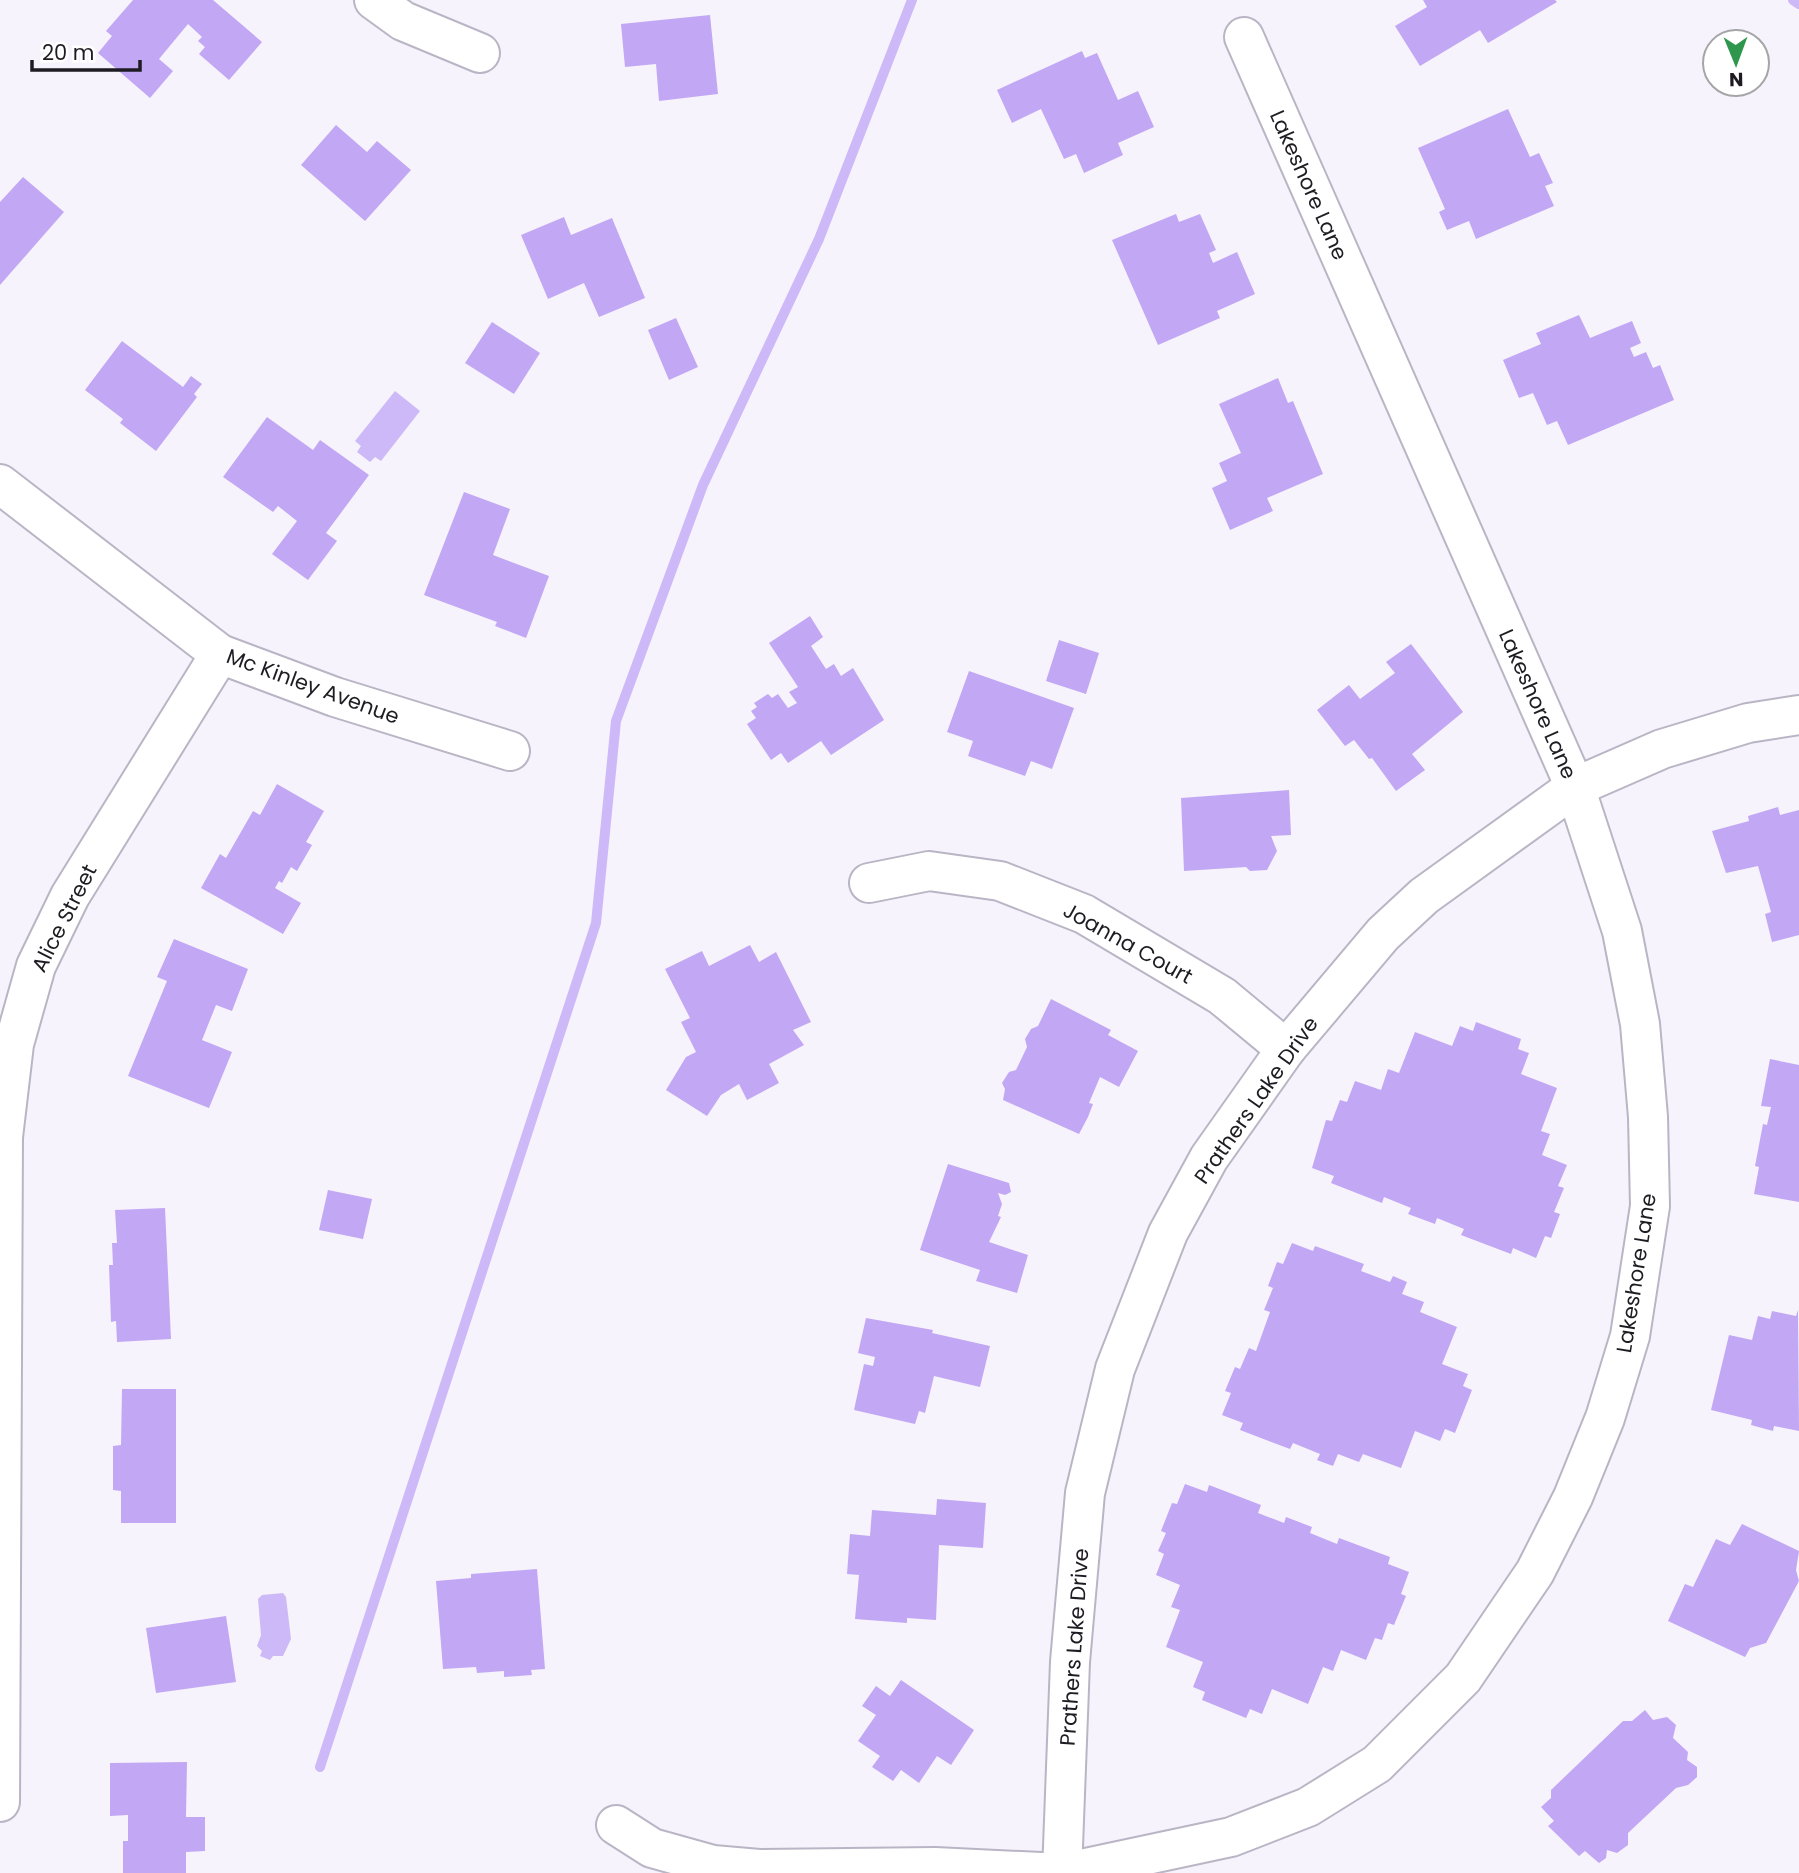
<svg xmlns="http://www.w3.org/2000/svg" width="1799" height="1873" font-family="Poppins,sans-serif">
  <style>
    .water { fill: #cdb9f7 }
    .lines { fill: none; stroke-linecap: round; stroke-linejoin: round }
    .stream { stroke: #cdb9f7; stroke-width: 10 }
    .building { fill: #c2a7f4 }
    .minor-casing { stroke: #bab5c5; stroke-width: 42 }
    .minor { stroke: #fff; stroke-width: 38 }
    .labels { text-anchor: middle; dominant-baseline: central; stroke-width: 5; stroke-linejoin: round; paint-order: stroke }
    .street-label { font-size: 21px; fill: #1e1c22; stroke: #fff }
  </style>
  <rect width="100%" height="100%" fill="#f6f3fd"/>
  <g class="water">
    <path d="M395,391L420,411L381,461L375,457L370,462L357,452L361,446L355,441Z"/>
    <path d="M283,1593L286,1597L291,1639L283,1656H273L270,1660L260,1656L262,1651L257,1646L261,1635L258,1599L262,1595Z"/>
  </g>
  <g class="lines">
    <g class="stream">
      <path d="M1793,0L1799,4"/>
      <path d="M320,1767L596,923L616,721L703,485L819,239L912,0"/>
    </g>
  </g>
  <g class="building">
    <path d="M133,0H213L262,42L229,80L199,54L205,47L198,41L202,37L188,24L159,59L173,71L150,98L98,53L112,36L106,31Z"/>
    <path d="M1423,0H1555L1557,2L1488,43L1480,30L1420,66L1395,26L1427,7Z"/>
    <path d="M710,15L718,94L659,101L656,64L625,67L621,24Z"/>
    <path d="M1082,51L1085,58L1097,53L1118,100L1138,91L1154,127L1118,143L1123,155L1084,173L1076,154L1064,159L1041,109L1012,123L997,90Z"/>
    <path d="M1508,109L1530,157L1539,153L1553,183L1545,186L1554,206L1476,239L1469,221L1447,230L1439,212L1445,209L1418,148Z"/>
    <path d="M336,125L367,152L377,141L411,170L365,221L301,165Z"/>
    <path d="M23,177L64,212L0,285V202Z"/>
    <path d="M1176,214L1179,222L1200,214L1216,250L1209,253L1213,263L1237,252L1255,294L1217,311L1220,318L1158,345L1112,240Z"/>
    <path d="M564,217L571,235L612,218L645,298L599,317L584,283L548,299L521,235Z"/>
    <path d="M1579,315L1590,338L1632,321L1641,343L1630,348L1634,357L1646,352L1653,368L1660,365L1674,400L1568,445L1557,421L1547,425L1533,393L1519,398L1503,360L1541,344L1536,333Z"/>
    <path d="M676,318L698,367L669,380L648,330Z"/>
    <path d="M492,322L540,353L514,394L465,363Z"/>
    <path d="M122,341L183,387L191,376L202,384L194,394L197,397L156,451L120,423L123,419L85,390Z"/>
    <path d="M1278,378L1288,403L1293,401L1323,474L1267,498L1273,511L1230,530L1212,488L1227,481L1219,463L1241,453L1219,404Z"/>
    <path d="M267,417L313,450L320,440L369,475L326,533L337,541L308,580L272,554L297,521L278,506L273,512L223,477Z"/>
    <path d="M464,492L510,509L493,555L549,576L526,638L495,626L497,622L424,595Z"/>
    <path d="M810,616L823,637L811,646L826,669L834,664L841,676L853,668L884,720L831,755L821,741L788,763L781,753L771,760L747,724L756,718L751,711L757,707L754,703L768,694L772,698L778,694L788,708L797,703L789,692L798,687L769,643Z"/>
    <path d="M1059,640L1099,653L1086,694L1046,681Z"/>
    <path d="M1411,644L1463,712L1412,754L1425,770L1396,791L1372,758L1369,759L1354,740L1345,746L1317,710L1349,685L1360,699L1395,673L1386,662Z"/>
    <path d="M969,671L1074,708L1052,769L1031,761L1025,776L968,756L973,741L947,732Z"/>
    <path d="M277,784L324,811L306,842L312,845L297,871L291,867L282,883L279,881L275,888L301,903L283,934L201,888L220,854L226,858L253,811L260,815Z"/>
    <path d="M1289,790L1291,835L1271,836L1277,851L1267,870L1250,871L1246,867L1184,871L1181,798Z"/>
    <path d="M1778,807L1780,815L1799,810V935L1772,942L1765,914L1771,912L1758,866L1726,873L1712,831L1749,821L1748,816Z"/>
    <path d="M174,939L248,969L232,1011L216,1005L202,1040L232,1052L209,1108L128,1076L167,981L157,977Z"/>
    <path d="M750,945L759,962L776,952L811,1022L793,1030L804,1045L769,1064L779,1083L747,1100L739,1084L721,1095L707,1116L666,1090L686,1057L696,1052L681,1022L690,1018L665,969L702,951L709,966Z"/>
    <path d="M1051,999L1111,1030L1108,1035L1138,1051L1119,1087L1100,1077L1089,1103L1093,1104L1088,1117L1079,1134L1003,1100L1005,1089L1002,1083L1009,1072L1016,1070L1027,1047L1025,1039L1031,1029L1038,1026Z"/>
    <path d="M1476,1022L1521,1039L1518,1049L1529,1053L1521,1074L1557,1088L1541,1131L1550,1134L1542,1155L1567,1165L1558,1186L1564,1188L1554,1212L1560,1214L1551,1238L1545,1236L1536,1258L1513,1248L1511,1254L1461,1235L1464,1229L1437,1218L1435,1224L1408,1214L1411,1208L1384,1197L1382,1203L1331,1183L1334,1176L1312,1168L1326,1120L1332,1121L1340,1100L1347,1102L1355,1081L1381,1090L1388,1069L1399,1073L1415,1032L1452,1046L1460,1026L1473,1031Z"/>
    <path d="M1770,1059L1799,1065V1202L1754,1194L1759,1167L1755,1166L1763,1124L1767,1125L1771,1107L1761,1106Z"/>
    <path d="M948,1164L1009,1183L1011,1192L1005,1195L998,1193L1002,1204L998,1216L1001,1217L989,1242L1028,1255L1017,1293L976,1281L980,1270L920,1250Z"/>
    <path d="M328,1190L372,1199L363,1239L319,1230Z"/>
    <path d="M165,1208L171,1339L117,1342L116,1321L111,1322L109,1265H113L112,1243H117L115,1210Z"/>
    <path d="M1292,1243L1313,1251L1315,1246L1364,1264L1361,1271L1390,1282L1393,1276L1407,1282L1402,1294L1424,1302L1420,1312L1457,1327L1442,1364L1468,1374L1463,1386L1472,1390L1455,1433L1445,1429L1440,1441L1415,1431L1401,1468L1363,1454L1359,1462L1338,1454L1333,1466L1317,1460L1320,1454L1293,1443L1290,1449L1240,1430L1243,1423L1222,1415L1231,1393L1225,1391L1235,1367L1240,1369L1249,1348L1256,1351L1270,1312L1264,1310L1273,1288L1268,1286L1277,1262L1283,1264Z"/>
    <path d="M1798,1310L1799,1431L1774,1426L1773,1431L1751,1425L1752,1420L1711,1410L1729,1335L1752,1340L1758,1316L1770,1319L1772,1311L1796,1316Z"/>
    <path d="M866,1318L933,1330L932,1333L990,1346L980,1387L934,1376L925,1413L919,1411L915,1424L854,1410L864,1364L873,1366L875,1357L858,1353Z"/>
    <path d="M122,1389H176V1523H121V1491L113,1490V1446L121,1445Z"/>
    <path d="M1185,1484L1207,1492L1209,1485L1261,1505L1258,1513L1284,1523L1286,1517L1312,1527L1310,1533L1337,1544L1339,1538L1390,1557L1388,1564L1409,1572L1401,1594L1406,1596L1394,1625L1388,1623L1382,1640L1375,1638L1366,1660L1341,1650L1333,1671L1323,1667L1308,1704L1272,1689L1262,1714L1250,1709L1246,1718L1202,1700L1205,1692L1193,1687L1203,1662L1166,1647L1180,1610L1171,1607L1180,1585L1156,1575L1164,1554L1158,1551L1166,1533L1161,1531L1172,1503L1177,1504Z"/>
    <path d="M937,1499L986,1503L983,1548L939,1545L936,1620L907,1618V1623L855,1619L859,1575L847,1574L850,1534L870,1536L872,1510L936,1515Z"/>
    <path d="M1742,1524L1799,1551L1796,1570L1799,1581L1766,1643L1750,1648L1745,1657L1668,1621L1685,1584L1693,1587L1716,1539L1730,1545Z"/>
    <path d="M537,1569L545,1669L531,1670L532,1675L504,1677V1671L477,1673L476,1667L443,1669L436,1581L471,1578V1574Z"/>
    <path d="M226,1616L236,1682L156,1693L146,1628Z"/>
    <path d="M901,1680L974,1730L951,1765L937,1756L919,1783L901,1770L893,1781L872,1767L880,1756L858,1741L876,1715L862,1706L876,1686L890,1696Z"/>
    <path d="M1645,1710L1653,1720L1667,1717L1676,1725L1673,1738L1688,1752L1687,1760L1697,1767V1777L1688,1785L1676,1788L1628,1833V1845L1617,1853L1607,1850L1606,1858L1599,1863L1585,1851L1579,1856L1548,1826L1554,1821L1541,1807L1551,1798V1790L1623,1721H1632Z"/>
    <path d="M187,1762L186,1817H205V1851L186,1852V1873H123V1841H128V1815L110,1816V1763Z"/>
  </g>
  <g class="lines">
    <defs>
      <g id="minor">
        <path d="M374,0L403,21L480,53"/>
        <path d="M0,484L220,654L335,697L510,751"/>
        <path d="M869,883L929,871L1000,881L1084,914L1222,996L1286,1049"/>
        <path d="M0,1802L3,1137L14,1044L36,966L70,896L220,654"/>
        <path d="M616,1825L652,1848L713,1865L759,1869L935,1867L1062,1873L1231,1837L1308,1807L1377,1764L1463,1678L1535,1572L1573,1497L1605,1418L1630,1336L1650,1206L1648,1117L1640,1024L1622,931L1575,787L1244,37"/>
        <path d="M1062,1873L1070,1662L1085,1493L1115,1369L1168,1233L1209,1158L1286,1049L1383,934L1424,896L1575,787L1662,749L1748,723L1799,715"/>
      </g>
    </defs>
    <use href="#minor" class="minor-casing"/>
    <use href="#minor" class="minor"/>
  </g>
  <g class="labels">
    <g class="street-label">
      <text transform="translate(1309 185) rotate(66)">Lakeshore Lane</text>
      <text transform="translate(313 686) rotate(20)">Mc Kinley Avenue</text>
      <text transform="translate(1538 704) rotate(66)">Lakeshore Lane</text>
      <text transform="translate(64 918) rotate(-63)">Alice Street</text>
      <text transform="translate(1128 943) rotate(29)">Joanna Court</text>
      <text transform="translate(1256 1100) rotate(-55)">Prathers Lake Drive</text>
      <text transform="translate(1636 1273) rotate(-81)">Lakeshore Lane</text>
      <text transform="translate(1074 1647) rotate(-86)">Prathers Lake Drive</text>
    </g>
  </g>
  <g transform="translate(1736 63) rotate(179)"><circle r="33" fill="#ffffff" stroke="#a5a4a7" stroke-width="2"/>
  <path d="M0-5L12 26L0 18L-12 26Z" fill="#2e964d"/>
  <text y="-10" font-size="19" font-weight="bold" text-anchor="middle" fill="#1e1c22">N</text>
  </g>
  <path d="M32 60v10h108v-10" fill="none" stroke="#1e1c22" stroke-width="3.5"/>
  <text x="42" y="60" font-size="21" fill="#1e1c22" stroke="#ffffff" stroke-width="5" paint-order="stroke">20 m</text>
</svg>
